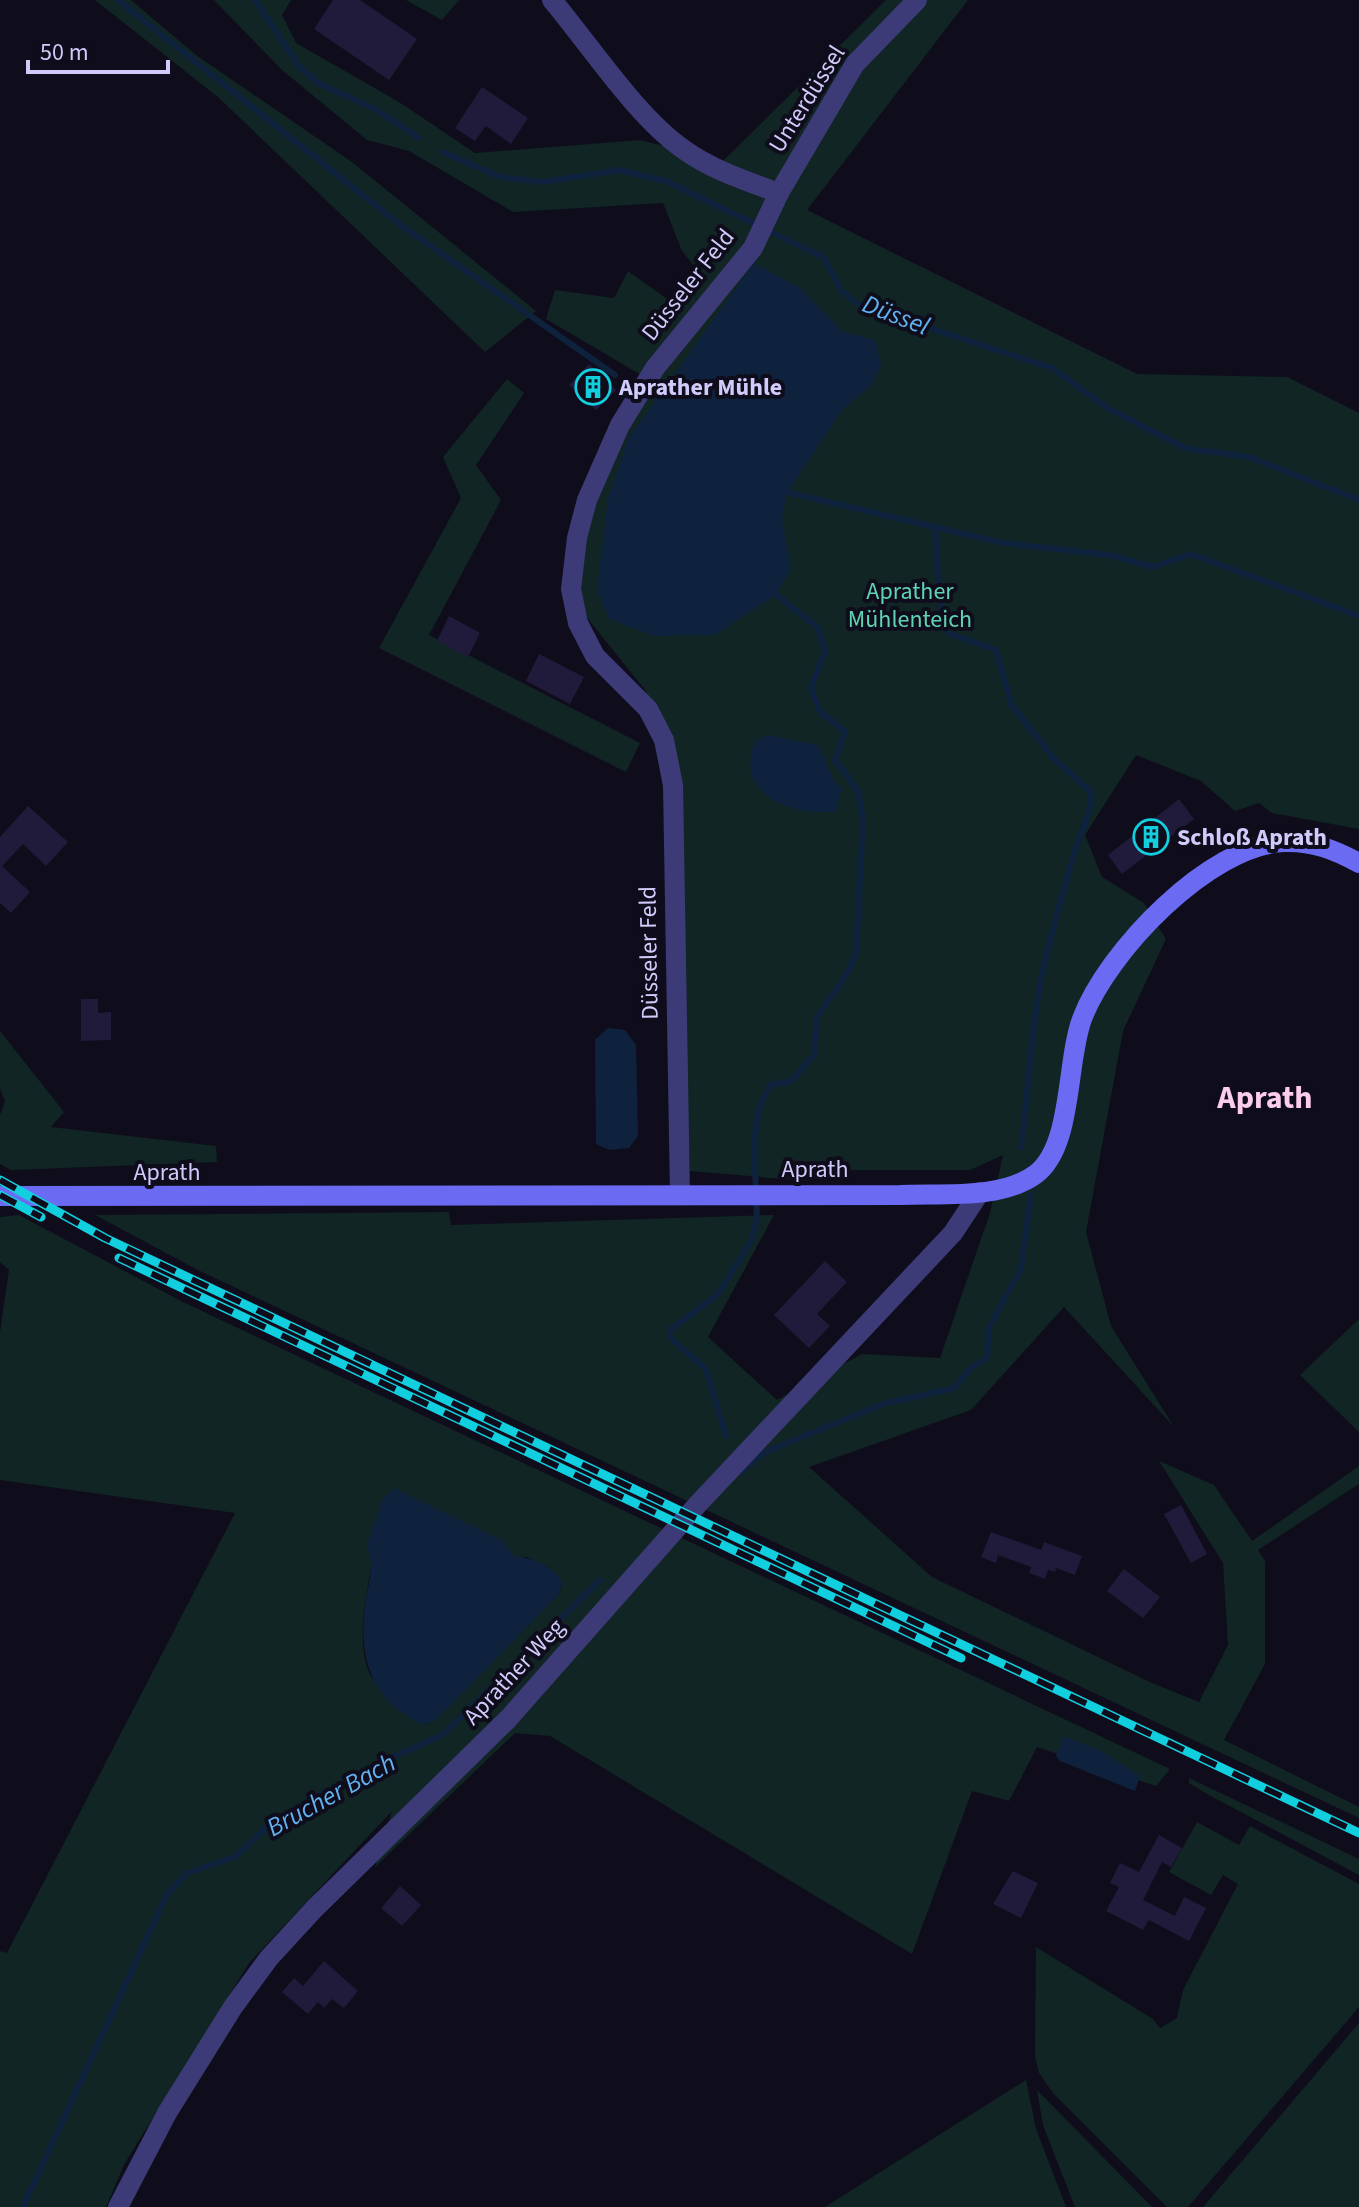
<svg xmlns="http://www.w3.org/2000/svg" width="1359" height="2207" font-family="'Source Sans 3',sans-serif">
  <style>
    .green { fill: #102524; fill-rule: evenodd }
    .water { fill: #0f223d }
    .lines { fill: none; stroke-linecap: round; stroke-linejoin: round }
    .stream { stroke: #0f223d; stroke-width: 6 }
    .building { fill: #201a3b }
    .minor { stroke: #3d3b77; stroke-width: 20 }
    .tertiary { stroke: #3d3b77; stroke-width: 20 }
    .secondary { stroke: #6b6af3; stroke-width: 20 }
    .rail-casing { stroke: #12cfe0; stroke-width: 9 }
    .rail { stroke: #0f0d1b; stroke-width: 6; stroke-dasharray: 18; stroke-linecap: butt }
    .labels { text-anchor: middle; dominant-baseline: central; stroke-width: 8; stroke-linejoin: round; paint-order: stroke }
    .street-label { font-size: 24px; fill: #d0cbfb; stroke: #0f0d1b }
    .poi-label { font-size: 24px; font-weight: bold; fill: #d0cbfb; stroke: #0f0d1b; text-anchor: start }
    .park-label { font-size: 24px; fill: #5ed4b4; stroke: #0f0d1b }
    .water-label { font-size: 26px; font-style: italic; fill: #62b2f2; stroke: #0f0d1b }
    .district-label { font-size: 32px; font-weight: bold; fill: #fbcdeb; stroke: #0f0d1b }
  </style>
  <rect width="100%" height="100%" fill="#0f0d1b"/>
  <g class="green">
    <path d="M95,0H131L196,55L352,162L536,311L485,352L219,98Z"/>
    <path d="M214,0H291L282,15L296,43L399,102L475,153L640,140L723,161L886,0H968L807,210L1137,374L1287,377L1359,413V829L1272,813L1259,803L1235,811L1201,781L1136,755L1085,835L1102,877L1144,903L1166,939L1123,1031L1086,1232L1111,1326L1174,1427L1064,1307L971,1410L809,1467L932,1577L1152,1683L1199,1702L1228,1645L1223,1563L1159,1461L1214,1485L1252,1541L1359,1466V1484L1258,1550L1265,1561V1664L1224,1740L1359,1807V1818L198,1270L95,1215L449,1212L451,1225L774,1215L708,1337L777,1400L862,1354L940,1358L990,1213L1003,1155L970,1170H815L807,1181L690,1171L667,733L645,690L588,619L574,586L596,477L648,379L546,319L555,290L614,298L628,271L677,306L705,280L682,251L663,203L513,212L409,151L367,140L282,70Z"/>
    <path d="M406,0H459L442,20Z"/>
    <path d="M507,379L524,393L476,465L501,500L429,635L640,743L626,772L379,648L461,498L443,457Z"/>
    <path d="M0,1031L64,1112L51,1127L216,1146L217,1162L11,1170L0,1164V1115L5,1101L0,1089Z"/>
    <path d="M19,1215L183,1302L1170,1769L1156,1786L1037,1747L1009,1801L972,1791L912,1954L550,1736L515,1733L375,1867L392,1811L249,1963L125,2163L106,2207H0V1951L7,1953L235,1513L0,1480V1332L9,1270L0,1262V1217ZM527,1557L548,1567L562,1581L559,1594L436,1720L424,1725C408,1711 389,1698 376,1683C352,1657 367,1590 373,1559Z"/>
    <path d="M1359,1319V1432L1300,1375Z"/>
    <path d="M1189,1778L1359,1859V1875L1209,1795L1189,1783Z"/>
    <path d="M1197,1822L1239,1845L1250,1826L1359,1884V2007L1188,2207H1167L1053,2093L1039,2073L1035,2056L1036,1947L1153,2019L1160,2028L1177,2018L1183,1990L1238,1884L1223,1875L1211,1895L1169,1872Z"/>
    <path d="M1359,2023V2207H1203Z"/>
    <path d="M1026,2080L1036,2129L1066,2207H825Z"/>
    <path d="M1037,2090L1152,2207H1075L1043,2125Z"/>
  </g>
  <g class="water">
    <path d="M754,263L800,288L842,331L875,340L881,365L872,385L843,409L786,495L782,520L791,568L776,595L715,635L654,636L609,619L597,590L608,499L628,439Z"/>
    <path d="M768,735L818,745L834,781L842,788L836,812C793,815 733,797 755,741Z"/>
    <path d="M608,1028L625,1030L636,1045L638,1136L629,1148L609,1150L596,1144L595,1040Z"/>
    <path d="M395,1488L504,1542L513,1556C531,1557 551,1565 562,1581L559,1594L436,1720L424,1725C373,1703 358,1660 365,1607C367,1586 376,1566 367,1546L383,1499Z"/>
    <path d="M1064,1736L1103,1752L1140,1776L1135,1791L1060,1761L1056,1756Z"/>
  </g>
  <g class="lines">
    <g class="stream">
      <path d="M118,0L399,224L615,375"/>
      <path d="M255,0L298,65L318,83L377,110L419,138"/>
      <path d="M443,152L500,177L543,182L619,170L666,181L823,257L842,291L861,306L1052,368L1109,409L1185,448L1249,457L1359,500"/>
      <path d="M782,491L1003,543L1110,555L1153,567L1191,554L1359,616"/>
      <path d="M935,528L940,606L948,633L996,650L1011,704L1053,758L1091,792C1092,812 1083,826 1077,845C1066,880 1056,916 1047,952C1031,1016 1030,1081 1021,1147"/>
      <path d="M726,1436L706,1369L670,1338V1330L717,1295L751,1241L757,1219L754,1141L759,1108L770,1085L791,1081L814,1055L817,1017L845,977L856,953L863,821L858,791L835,760L845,731L820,712L811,688L825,651L818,628L772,591"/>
      <path d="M741,1472L765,1452L883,1404L954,1388L971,1368L987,1358L989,1327L1021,1269L1031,1195"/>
      <path d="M23,2207L167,1894L187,1873L235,1857L273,1821L363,1771L444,1734L600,1580"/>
    </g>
  </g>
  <g class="building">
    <path d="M333,0H360L417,39L389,80L314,29Z"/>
    <path d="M482,87L528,118L511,144L486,126L475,141L455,128Z"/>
    <path d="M589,364L616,390L596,410L569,385Z"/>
    <path d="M449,616L480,633L468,657L437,641Z"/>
    <path d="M539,654L584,677L570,704L526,681Z"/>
    <path d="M1179,799L1194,819L1122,874L1108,855Z"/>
    <path d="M28,806L68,842L46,866L23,844L2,866L30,892L11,913L0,903V837Z"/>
    <path d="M81,999H98V1013L111,1012V1040L81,1041Z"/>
    <path d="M825,1261L847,1282L817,1314L830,1326L809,1348L774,1315Z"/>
    <path d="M1181,1505L1207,1554L1191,1563L1164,1514Z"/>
    <path d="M991,1532L1041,1550L1044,1542L1082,1556L1075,1575L1056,1568L1055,1572L1048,1570L1045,1579L1029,1573L1031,1567L998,1555L996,1563L981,1557Z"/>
    <path d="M1124,1569L1160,1597L1143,1618L1107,1591Z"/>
    <path d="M1159,1835L1182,1848L1171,1867L1162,1862L1143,1900L1175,1916L1184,1897L1206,1908L1189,1941L1149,1920L1143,1930L1106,1911L1119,1887L1110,1883L1120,1863L1139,1872Z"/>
    <path d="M1013,1871L1038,1883L1021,1918L993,1904Z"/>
    <path d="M400,1886L421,1905L402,1926L381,1908Z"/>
    <path d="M324,1961L358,1991L344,2008L332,1999L324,2008L318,2002L308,2014L282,1992L294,1978L303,1986Z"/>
  </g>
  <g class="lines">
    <g class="minor">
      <path d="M552,0C590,45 636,116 683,149C712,170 746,181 779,193"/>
      <path d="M680,1195L673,785L664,740L648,709L595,656L578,623L571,589L577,538L587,500L620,425L655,368L753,248L779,193L855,64L917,0"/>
    </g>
    <path class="tertiary" d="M118,2207L167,2113L233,2007L269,1958L314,1909L508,1719L698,1504L953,1233L980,1192"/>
    <path class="secondary" d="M0,1196L900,1195C942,1193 1001,1200 1036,1174C1073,1146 1066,1062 1082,1019C1107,952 1209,845 1284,842C1313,841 1335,850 1359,863"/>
    <defs>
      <g id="rail">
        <path d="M0,1180L105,1238L1359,1833"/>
        <path d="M0,1195L41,1217"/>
        <path d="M119,1258L961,1658"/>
      </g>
    </defs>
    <use href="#rail" class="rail-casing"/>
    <use href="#rail" class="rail"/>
  </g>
  <defs>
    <symbol id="building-ring" viewBox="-11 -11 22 22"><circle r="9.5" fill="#0f0d1b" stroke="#12cfe0" stroke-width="1.5"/><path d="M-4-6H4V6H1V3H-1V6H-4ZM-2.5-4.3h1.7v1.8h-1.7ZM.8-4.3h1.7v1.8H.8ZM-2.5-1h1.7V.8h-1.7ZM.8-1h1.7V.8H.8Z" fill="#12cfe0"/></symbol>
  </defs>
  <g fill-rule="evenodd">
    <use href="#building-ring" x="573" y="367" width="40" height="40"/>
    <use href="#building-ring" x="1131" y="817" width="40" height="40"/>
  </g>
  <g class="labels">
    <g class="street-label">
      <text transform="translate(807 99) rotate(-58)">Unterdüssel</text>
      <text transform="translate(688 285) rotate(-52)">Düsseler Feld</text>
      <text transform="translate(649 953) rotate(-91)">Düsseler Feld</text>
      <text x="815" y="1169">Aprath</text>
      <text x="167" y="1172">Aprath</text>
      <text transform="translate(514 1672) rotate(-47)">Aprather Weg</text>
    </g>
    <g class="poi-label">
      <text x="619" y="387">Aprather Mühle</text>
      <text x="1177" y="837">Schloß Aprath</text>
    </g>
    <g class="park-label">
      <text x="910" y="591">Aprather<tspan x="910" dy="28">Mühlenteich</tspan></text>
    </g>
    <g class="water-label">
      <text transform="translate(896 315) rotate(21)">Düssel</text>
      <text transform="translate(331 1795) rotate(-29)">Brucher Bach</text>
    </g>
    <g class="district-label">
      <text x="1265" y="1098">Aprath</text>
    </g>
  </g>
  <path d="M28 60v12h140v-12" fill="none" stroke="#d0cbfb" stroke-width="4"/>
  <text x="40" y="60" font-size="24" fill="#d0cbfb" stroke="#0f0d1b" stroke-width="6" paint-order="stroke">50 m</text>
</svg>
